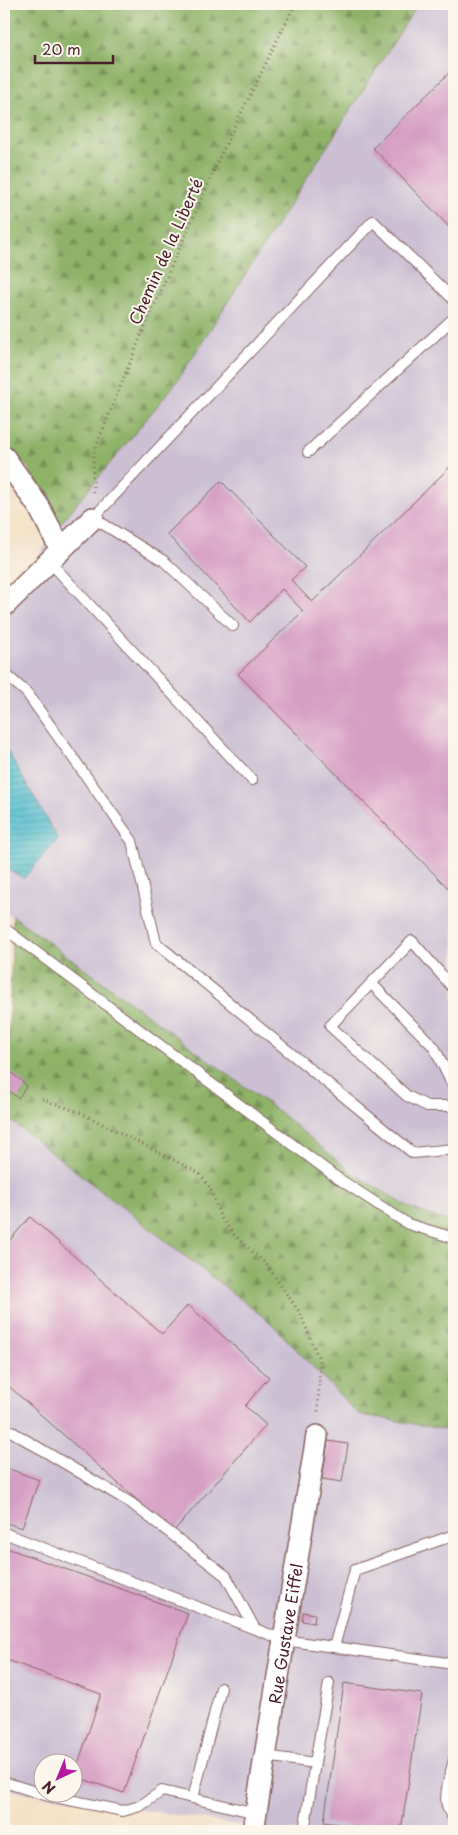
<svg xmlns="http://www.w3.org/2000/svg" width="458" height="1835" font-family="'Playpen Sans',sans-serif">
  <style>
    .industrial { fill: #ccbfd4; fill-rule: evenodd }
    .forest { fill: url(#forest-firs); stroke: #6c684a }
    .water { fill: url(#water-rules); stroke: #4e6e7c }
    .building { fill: #d59ec5 }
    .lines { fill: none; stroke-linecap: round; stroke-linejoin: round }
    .lane-casing { stroke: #866362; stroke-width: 12 }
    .street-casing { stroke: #866362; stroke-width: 24 }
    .path { stroke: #866362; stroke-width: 3; stroke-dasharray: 1 4; stroke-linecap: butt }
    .lane { stroke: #fff; stroke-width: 10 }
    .street { stroke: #fff; stroke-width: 21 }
    .labels { text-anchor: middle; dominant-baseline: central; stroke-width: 4; stroke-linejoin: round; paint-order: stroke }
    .street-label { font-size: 16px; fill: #4a1f2b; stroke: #fbf7ec }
  </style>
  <defs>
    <pattern id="forest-firs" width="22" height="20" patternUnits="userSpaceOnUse" patternTransform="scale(1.25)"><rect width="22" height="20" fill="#8db268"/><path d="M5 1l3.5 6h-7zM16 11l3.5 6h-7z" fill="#759056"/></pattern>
    <pattern id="water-rules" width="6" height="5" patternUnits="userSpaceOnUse" patternTransform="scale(1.25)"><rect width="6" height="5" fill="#52bdce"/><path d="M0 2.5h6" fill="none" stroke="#4699a7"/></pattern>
  </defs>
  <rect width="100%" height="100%" fill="#fbf7ec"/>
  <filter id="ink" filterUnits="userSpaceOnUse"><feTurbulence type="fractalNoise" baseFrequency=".02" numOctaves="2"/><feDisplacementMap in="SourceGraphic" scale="10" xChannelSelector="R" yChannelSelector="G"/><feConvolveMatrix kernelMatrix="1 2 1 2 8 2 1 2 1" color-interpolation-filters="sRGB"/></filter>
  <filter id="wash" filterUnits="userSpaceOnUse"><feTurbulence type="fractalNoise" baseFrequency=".0096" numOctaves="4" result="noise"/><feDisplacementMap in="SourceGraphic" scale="20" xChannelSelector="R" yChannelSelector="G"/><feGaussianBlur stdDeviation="1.12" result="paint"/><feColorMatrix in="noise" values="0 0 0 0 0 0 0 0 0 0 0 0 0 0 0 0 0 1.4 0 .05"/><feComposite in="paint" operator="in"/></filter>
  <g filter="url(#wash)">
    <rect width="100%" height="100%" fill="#f5e1c7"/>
    <g class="industrial">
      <path d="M418,4H454V1224L410,1208L351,1172L279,1112L4,911V607L60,524L176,383Z"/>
      <path d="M6,1117L270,1322L358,1414L454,1431V1831H280L4,1789V1126ZM42,1762H72V1792H42Z"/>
    </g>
    <g class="forest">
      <path d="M4,4H418L176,383L60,524L28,468L4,445Z"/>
      <path d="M13,916L279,1112L351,1172L410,1208L454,1224V1431L358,1414L270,1322L6,1117Z"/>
    </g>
    <path class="water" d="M4,745L58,839L24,878L4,868Z"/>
    <g id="blocks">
      <g class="building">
        <path d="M454,68V232L373,148Z"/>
        <path d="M454,463V894L238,674L303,611L282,589L250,622L167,534L221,481L305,567L291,580L312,602Z"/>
        <path d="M4,1066L27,1086L18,1098L4,1087Z"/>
        <path d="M30,1217L162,1334L188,1305L269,1377L245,1406L266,1425L173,1532L4,1382V1247Z"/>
        <path d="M328,1441L348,1444L342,1482L322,1479Z"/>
        <path d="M4,1467L39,1480L22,1528L4,1522Z"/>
        <path d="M4,1547L188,1613L124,1793L74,1776L101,1694L4,1659Z"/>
        <path d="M303,1612L315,1614L314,1623L302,1621Z"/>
        <path d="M344,1683L422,1694L401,1831H384L324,1822Z"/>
      </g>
    </g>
  </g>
  <g filter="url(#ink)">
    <use href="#blocks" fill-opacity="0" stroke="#866362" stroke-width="1"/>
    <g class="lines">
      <defs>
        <g id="lane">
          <path d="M308,452L454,318"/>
          <path d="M49,561L252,780"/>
          <path d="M233,626L164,561L93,518L373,221L454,300"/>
          <path d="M4,673L27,693L132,841L156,943L413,1153L454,1149"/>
          <path d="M4,928L336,1177L408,1224L454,1238"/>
          <path d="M371,983L434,1047L454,1088"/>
          <path d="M454,989L412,941L330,1026L407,1096L427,1106H454"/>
          <path d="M4,1427L131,1503L226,1576L255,1629"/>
          <path d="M4,1533L284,1640L454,1664"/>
          <path d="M334,1647L355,1570L454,1535"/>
          <path d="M265,1756L315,1763L304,1831"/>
          <path d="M454,1759C451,1775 438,1805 454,1817"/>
          <path d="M315,1763L329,1683"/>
          <path d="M4,1782L45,1795L123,1811L140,1806L162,1791L256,1813"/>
          <path d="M193,1798L221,1688"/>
        </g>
        <g id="street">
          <path d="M4,457L39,507L61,550"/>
          <path d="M4,606L93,518"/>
          <path id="s1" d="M253,1831L317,1436"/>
        </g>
      </defs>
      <use href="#lane" class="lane-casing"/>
      <use href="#street" class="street-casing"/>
      <g class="path">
        <path d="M93,492V454L142,333L221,154L295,4"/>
        <path d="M42,1099L81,1113L199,1173L211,1189L220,1216L233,1234L266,1264L300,1313L320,1362L318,1413"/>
      </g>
      <use href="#lane" class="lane"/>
      <use href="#street" class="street"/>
    </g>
  </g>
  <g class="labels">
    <g class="street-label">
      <text transform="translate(165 251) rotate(-66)">Chemin de la Liberté</text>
      <text stroke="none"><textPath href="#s1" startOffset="200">Rue Gustave Eiffel</textPath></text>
    </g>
  </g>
  <rect width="458" height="1835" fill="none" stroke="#fbf7ec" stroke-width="20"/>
  <g transform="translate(58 1778) rotate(224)"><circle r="24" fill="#fbf7ec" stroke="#b4a19f"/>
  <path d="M0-4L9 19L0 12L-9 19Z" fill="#b5179e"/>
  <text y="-8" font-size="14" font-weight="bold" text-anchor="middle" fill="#4a1f2b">N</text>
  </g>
  <path d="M35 55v8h78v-8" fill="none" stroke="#4a1f2b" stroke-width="2.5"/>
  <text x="42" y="55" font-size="15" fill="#4a1f2b" stroke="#fbf7ec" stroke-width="4" paint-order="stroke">20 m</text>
</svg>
